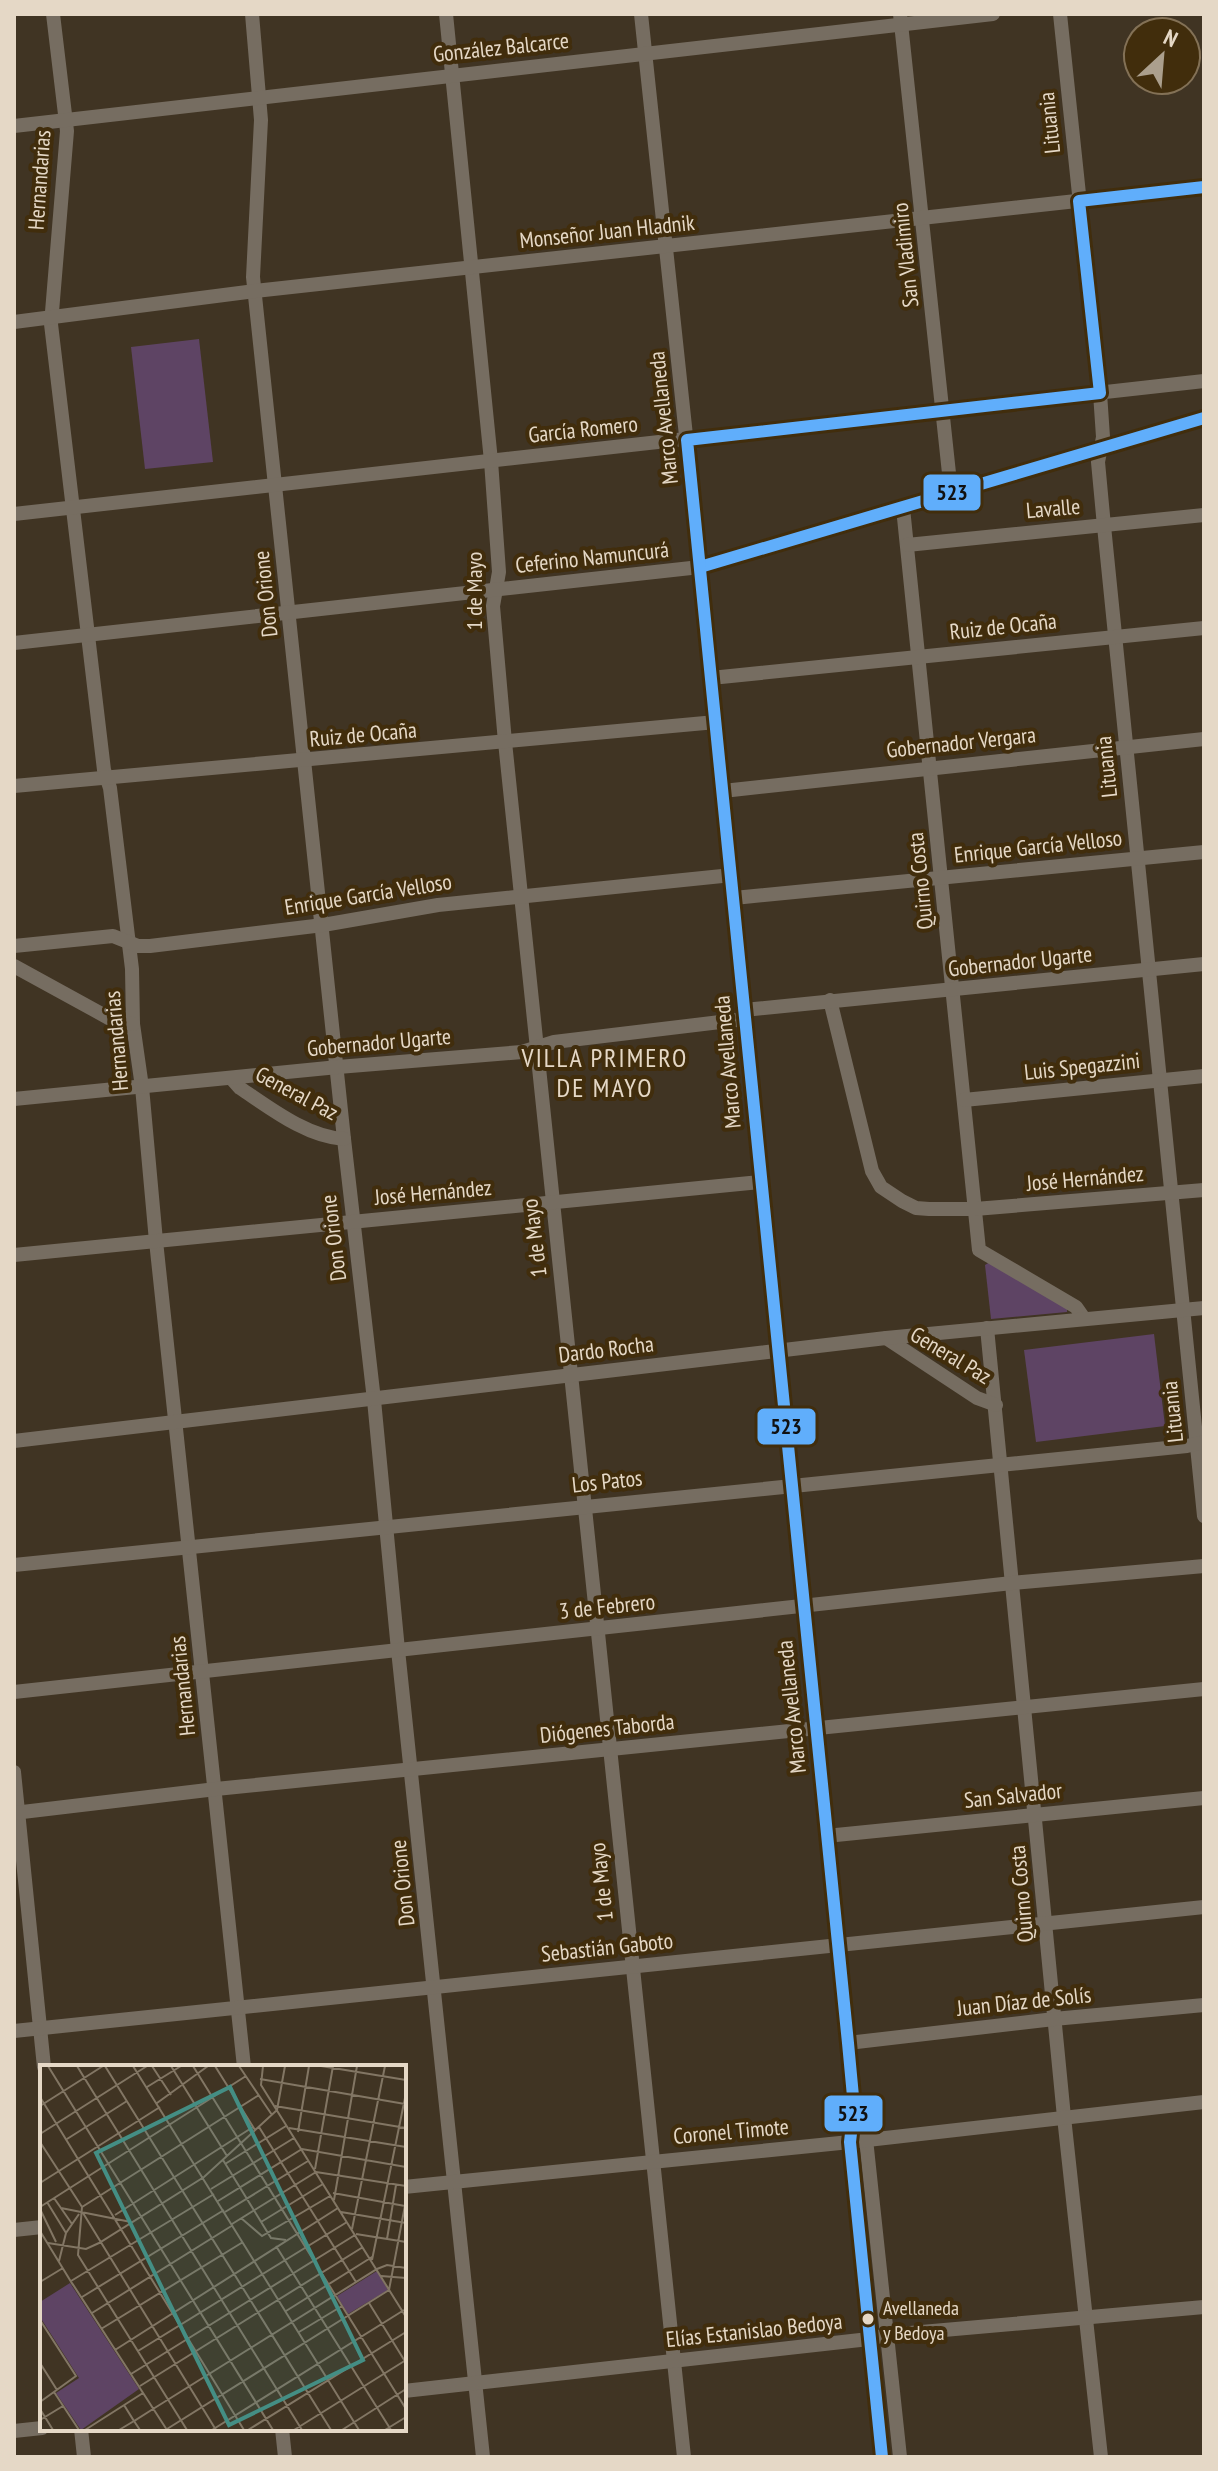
<svg xmlns="http://www.w3.org/2000/svg" width="1218" height="2471" font-family="'PT Sans Narrow',sans-serif">
  <style>
    .green { fill: #5e4464 }
    .lines { fill: none; stroke-linecap: round; stroke-linejoin: round }
    .minor { stroke: #766d61; stroke-width: 14 }
    .bus-1-casing { stroke: #412d0c; stroke-width: 18 }
    .bus-1 { stroke: #60aefb; stroke-width: 12 }
    .bus-dot { fill: #e5d8c6; stroke: #412d0c; stroke-width: 3 }
    .labels { text-anchor: middle; dominant-baseline: central; stroke-width: 8; stroke-linejoin: round; paint-order: stroke }
    .bus-label { font-size: 20px; fill: #e5d8c6; stroke: #412d0c; text-anchor: start }
    .street-label { font-size: 22px; fill: #e5d8c6; stroke: #412d0c }
    .quarter-label { font-size: 26px; letter-spacing: 2px; fill: #e5d8c6; stroke: #412d0c }
    .inset-road { fill: none; stroke: #827664; stroke-width: 2 }
    .view { fill: #448e84; fill-opacity: 0.15; stroke: #448e84; stroke-width: 4 }
    .inset-edge { fill: none; stroke: #e5d8c6; stroke-width: 4 }
    .line-badge { stroke: #412d0c; stroke-width: 3 }
    .pale-badge-label { font-size: 22px; text-anchor: middle; font-weight: bold; fill: #111 }
  </style>
  <rect width="100%" height="100%" fill="#403423"/>
  <g class="green">
    <path d="M199,339L213,462L145,469L131,347Z"/>
    <path d="M990,1262L1067,1308V1312L991,1319L985,1265Z"/>
    <path d="M1154,1334L1165,1426L1036,1442L1024,1350Z"/>
  </g>
  <g class="lines">
    <g class="minor">
      <path d="M53,14L67,131L51,324L104,770L110,788L132,969L133,1024L142,1087L156,1241L244,2067"/>
      <path d="M252,14L261,120L253,277L344,1139L374,1400L398,1650L483,2457"/>
      <path d="M446,14L491,461L499,572L493,606L505,742L684,2457"/>
      <path d="M641,14L700,567L848,2043L854,2107L850,2142L882,2457"/>
      <path d="M900,14L951,492"/>
      <path d="M1060,14L1100,393L1103,437L1098,462L1104,526L1204,1516"/>
      <path d="M14,126L993,14"/>
      <path d="M14,322L255,291L1204,187"/>
      <path d="M903,508L979,1250L1076,1307L1083,1317"/>
      <path d="M14,514L1204,381"/>
      <path d="M907,545L1204,515"/>
      <path d="M14,643L700,567L1204,418"/>
      <path d="M711,678L1204,628"/>
      <path d="M14,786L716,722"/>
      <path d="M723,791L1204,739"/>
      <path d="M734,898L1204,852"/>
      <path d="M14,946L113,936L138,946H150L323,925L438,905L732,875"/>
      <path d="M14,966L116,1022L133,1024"/>
      <path d="M830,1000L872,1171L881,1187L902,1201L916,1208L929,1209H975L1204,1190"/>
      <path d="M744,1010L1204,964"/>
      <path d="M232,1079L240,1088C270,1108 307,1137 344,1139"/>
      <path d="M14,1099L338,1067L522,1052L554,1042L745,1019"/>
      <path d="M964,1100L1204,1076"/>
      <path d="M14,1255L760,1182"/>
      <path d="M987,1328L1064,2117L1101,2457"/>
      <path d="M886,1338L977,1398L996,1405"/>
      <path d="M14,1441L886,1338L1204,1308"/>
      <path d="M14,1565L1187,1446L1204,1442"/>
      <path d="M14,1692L1012,1583L1204,1566"/>
      <path d="M14,1772L44,2067"/>
      <path d="M14,1813L216,1789L1204,1689"/>
      <path d="M826,1836L1204,1798"/>
      <path d="M14,2031L1204,1907"/>
      <path d="M848,2043L1054,2019L1204,2005"/>
      <path d="M855,2109L866,2139L900,2457"/>
      <path d="M404,2187L850,2142L1204,2102"/>
      <path d="M14,2230L42,2227"/>
      <path d="M404,2391L869,2339L887,2335L1204,2307"/>
      <path d="M81,2429L84,2457"/>
      <path d="M282,2429L285,2457"/>
      <path d="M14,2431L42,2428"/>
    </g>
    <defs>
      <g id="bus-1">
        <path d="M700,567L1204,418"/>
        <path d="M882,2457L850,2142L854,2107L848,2043L687,440L1100,393L1079,201L1204,187"/>
      </g>
    </defs>
    <use href="#bus-1" class="bus-1-casing"/>
    <use href="#bus-1" class="bus-1"/>
  </g>
  <circle class="bus-dot" cx="868" cy="2319" r="7"/>
  <g class="labels">
    <g class="bus-label">
      <text x="883" y="2308">Avellaneda<tspan x="883" dy="25">y Bedoya</tspan></text>
    </g>
    <g class="street-label">
      <text transform="translate(501 47) rotate(-6)">González Balcarce</text>
      <text transform="translate(1049 123) rotate(-96)">Lituania</text>
      <text transform="translate(39 180) rotate(-86)">Hernandarias</text>
      <text transform="translate(607 231) rotate(-6)">Monseñor Juan Hladnik</text>
      <text transform="translate(905 255) rotate(-96)">San Vladimiro</text>
      <text transform="translate(663 418) rotate(-96)">Marco Avellaneda</text>
      <text transform="translate(583 429) rotate(-6)">García Romero</text>
      <text transform="translate(1053 508) rotate(-5)">Lavalle</text>
      <text transform="translate(592 557) rotate(-6)">Ceferino Namuncurá</text>
      <text transform="translate(474 591) rotate(-90)">1 de Mayo</text>
      <text transform="translate(265 594) rotate(-96)">Don Orione</text>
      <text transform="translate(1003 626) rotate(-6)">Ruiz de Ocaña</text>
      <text transform="translate(363 734) rotate(-5)">Ruiz de Ocaña</text>
      <text transform="translate(961 742) rotate(-6)">Gobernador Vergara</text>
      <text transform="translate(1106 767) rotate(-96)">Lituania</text>
      <text transform="translate(1038 846) rotate(-6)">Enrique García Velloso</text>
      <text transform="translate(920 881) rotate(-96)">Quirno Costa</text>
      <text transform="translate(368 894) rotate(-9)">Enrique García Velloso</text>
      <text transform="translate(1020 961) rotate(-6)">Gobernador Ugarte</text>
      <text transform="translate(116 1041) rotate(-95)">Hernandarias</text>
      <text transform="translate(379 1042) rotate(-5)">Gobernador Ugarte</text>
      <text transform="translate(727 1062) rotate(-95)">Marco Avellaneda</text>
      <text transform="translate(1082 1066) rotate(-6)">Luis Spegazzini</text>
      <text transform="translate(297 1093) rotate(28)">General Paz</text>
      <text transform="translate(1085 1178) rotate(-5)">José Hernández</text>
      <text transform="translate(433 1192) rotate(-5)">José Hernández</text>
      <text transform="translate(333 1238) rotate(-97)">Don Orione</text>
      <text transform="translate(534 1238) rotate(-97)">1 de Mayo</text>
      <text transform="translate(606 1349) rotate(-7)">Dardo Rocha</text>
      <text transform="translate(951 1355) rotate(31)">General Paz</text>
      <text transform="translate(1172 1412) rotate(-96)">Lituania</text>
      <text transform="translate(607 1481) rotate(-6)">Los Patos</text>
      <text transform="translate(607 1606) rotate(-6)">3 de Febrero</text>
      <text transform="translate(182 1686) rotate(-96)">Hernandarias</text>
      <text transform="translate(791 1707) rotate(-96)">Marco Avellaneda</text>
      <text transform="translate(607 1728) rotate(-6)">Diógenes Taborda</text>
      <text transform="translate(1013 1795) rotate(-6)">San Salvador</text>
      <text transform="translate(601 1882) rotate(-96)">1 de Mayo</text>
      <text transform="translate(402 1883) rotate(-96)">Don Orione</text>
      <text transform="translate(1021 1894) rotate(-95)">Quirno Costa</text>
      <text transform="translate(607 1947) rotate(-6)">Sebastián Gaboto</text>
      <text transform="translate(1024 2001) rotate(-6)">Juan Díaz de Solís</text>
      <text transform="translate(731 2131) rotate(-5)">Coronel Timote</text>
      <text transform="translate(754 2330) rotate(-6)">Elías Estanislao Bedoya</text>
    </g>
    <g class="quarter-label">
      <text x="605" y="1057">VILLA PRIMERO<tspan x="605" dy="30">DE MAYO</tspan></text>
    </g>
  </g>
  <g transform="translate(40 2065)">
    <rect width="366" height="366" fill="#403423"/>
    <path d="M337,206L348,225L308,249L297,231ZM30,218L99,324L41,365L16,328L39,313L0,252V237Z" fill="#5e4464"/>
    <path class="inset-road" d="M8,1L233,365M37,1L262,365M65,1L291,365M93,1L319,365M112,1L131,30M131,1L187,91M153,1L366,344M175,1L215,65M199,1L232,50M223,1L221,20L366,252M281,1L366,15M220,14L365,39M107,22L141,1M0,32L204,365M117,38L168,1M0,41L63,1M235,41L366,63M237,45L245,1M219,62L316,217M249,63L366,82M258,67L269,1M0,69L107,1M27,74L87,36M0,77L42,142L38,190L147,365M183,95L231,173L246,175M185,99L246,61M275,104L293,1M276,107L366,121M0,118L120,42M171,124L254,73M293,128L365,141M14,133L32,159M294,135L317,1M178,136L262,84L366,102M7,137L26,168M0,142L206,11M42,142L219,30M21,143L91,157M0,144L16,177M185,147L268,96M301,147L366,158M43,148L176,365M75,150L213,62M201,153L222,171L290,131M221,157L283,119M192,159L276,107M312,164L345,1M0,166L33,220M316,169L366,177M347,174L356,120M8,178L46,184L59,178L164,112L237,45M236,181L351,365M332,195L366,28M19,196L26,168L39,149M341,211L366,213M31,216L174,129M0,217L23,203M32,218L127,365M42,232L184,145M329,238L366,298M246,246L332,192M52,248L193,160M0,255L36,311L0,337M61,264L203,177M259,267L302,241M75,285L298,143M98,286L307,157M0,298L17,325M91,309L315,170M100,321L323,182M14,327L39,365M84,340L94,356L113,344M0,344L13,365M113,344L337,204L347,200L366,203M0,355L23,341M127,364L349,225L366,135M45,365L103,328M79,365L94,356L100,365M172,365L364,245M208,365L366,267M254,365L366,295M302,365L366,324M345,365L366,352"/>
    <path class="view" d="M190,22L323,295L189,360L56,88Z"/>
    <rect width="366" height="366" class="inset-edge"/>
  </g>
  <g class="line-badge">
    <rect x="922" y="473" width="60" height="39" rx="8" fill="#60aefb"/>
    <rect x="756" y="1407" width="61" height="39" rx="8" fill="#60aefb"/>
    <rect x="823" y="2094" width="61" height="39" rx="8" fill="#60aefb"/>
  </g>
  <g class="pale-badge-label">
    <text x="952" y="500">523</text>
    <text x="786" y="1434">523</text>
    <text x="853" y="2121">523</text>
  </g>
  <rect width="1218" height="2471" fill="none" stroke="#e5d8c6" stroke-width="32"/>
  <g transform="translate(1162 56) rotate(26)"><circle r="38" fill="#412d0c" stroke="#837156" stroke-width="2"/>
  <path d="M0-6L14 30L0 20L-14 30Z" fill="#ab9f8d"/>
  <text y="-12" font-size="22" font-weight="bold" text-anchor="middle" fill="#e5d8c6">N</text>
  </g>
</svg>
